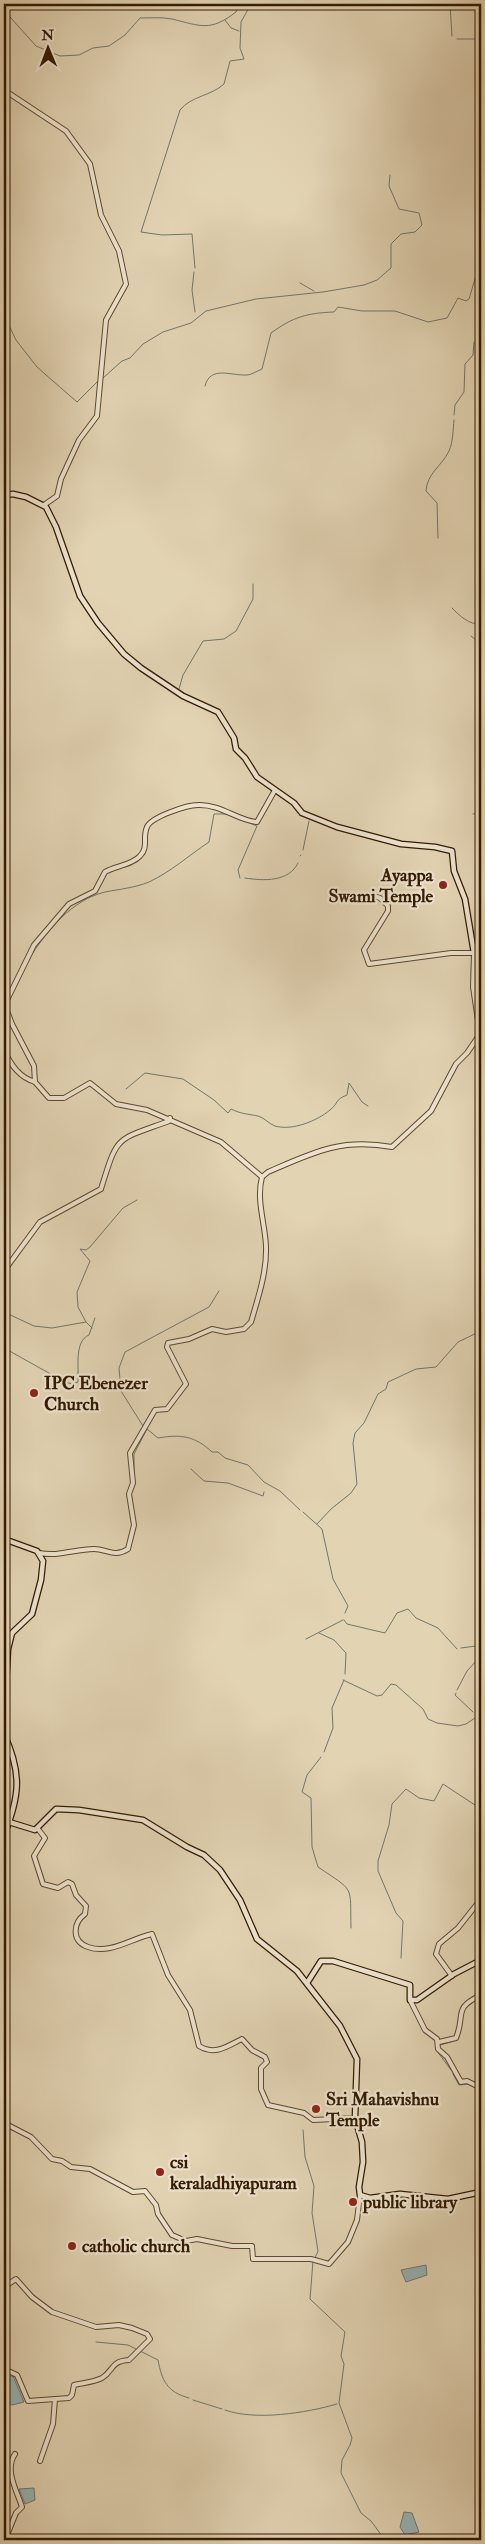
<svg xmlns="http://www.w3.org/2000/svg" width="485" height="2544" font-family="'IM FELL Double Pica',serif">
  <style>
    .water { fill: #99b5b8; stroke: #70776e }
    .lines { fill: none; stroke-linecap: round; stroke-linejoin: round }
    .stream { stroke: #70776e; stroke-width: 1 }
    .tertiary-casing { stroke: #5e482d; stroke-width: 6 }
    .secondary-casing { stroke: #321a00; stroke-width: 7 }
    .tertiary { stroke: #ece2ce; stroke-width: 4 }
    .secondary { stroke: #ece2ce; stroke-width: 4.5 }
    .poi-dot { fill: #8f2418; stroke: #ece2ce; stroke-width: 2 }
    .labels { text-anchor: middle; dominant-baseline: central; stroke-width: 4.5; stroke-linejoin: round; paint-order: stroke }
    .poi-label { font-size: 18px; font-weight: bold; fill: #321a00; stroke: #ece2ce; text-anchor: start }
  </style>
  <rect width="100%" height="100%" fill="#e2d3b3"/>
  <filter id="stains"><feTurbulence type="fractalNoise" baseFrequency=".004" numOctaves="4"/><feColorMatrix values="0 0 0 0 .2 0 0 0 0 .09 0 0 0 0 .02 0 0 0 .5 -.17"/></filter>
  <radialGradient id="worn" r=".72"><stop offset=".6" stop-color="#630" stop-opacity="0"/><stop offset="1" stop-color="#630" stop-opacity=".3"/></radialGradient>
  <g class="water">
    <path d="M426,2265L427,2275L406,2282L401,2270Z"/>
    <path d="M9,2376H13L24,2402L12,2405L4,2400V2381Z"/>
    <path d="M34,2488L35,2500L25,2504L19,2489Z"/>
    <path d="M404,2512L412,2513L419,2532L405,2535L400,2527Z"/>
  </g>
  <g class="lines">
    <g class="stream">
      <path d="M450,4L452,36"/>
      <path d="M10,17L36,46L60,56L79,55L93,48L109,46L125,35L140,18C150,18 162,17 172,19C201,26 210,32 236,12L239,4"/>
      <path d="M225,20L231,28L239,31"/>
      <path d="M457,39H476L481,46"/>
      <path d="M195,268L192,234L162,235L141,232L180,110C191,96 211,96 224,84L230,61L244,59L240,48L241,22L251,4"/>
      <path d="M194,272L192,290L195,312"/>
      <path d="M300,283L314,291"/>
      <path d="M4,315L16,340L37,367L77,402L98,381"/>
      <path d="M478,336L481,331"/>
      <path d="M103,378L122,361L130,358L143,344L163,332L191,323L206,311L256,299L323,292L364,285L377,280L391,268V244L401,234L415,232L422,225L419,213L399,209L389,186L390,175"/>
      <path d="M205,386C210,365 231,376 247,375C251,375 257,371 262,369L271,333C293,317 307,313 334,312L338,307L362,311H395L428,322L447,318L458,298L466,301L469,299L477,272L481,265"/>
      <path d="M454,415L455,405L464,392L465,364L473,355L474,342"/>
      <path d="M438,538L437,503L426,491C427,473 442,466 449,451C453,442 453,430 454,420"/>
      <path d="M452,608C460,616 469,625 481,624"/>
      <path d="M471,636L481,644"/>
      <path d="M179,689L183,675L203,641L224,639L236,631L253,599V584"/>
      <path d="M473,814L481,812"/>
      <path d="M303,850L309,821"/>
      <path d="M300,856L301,855"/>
      <path d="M245,878C264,881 289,882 298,863"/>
      <path d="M29,959C47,930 72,900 105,892C120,889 134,888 149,882C172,871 188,856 209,842L214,814H227L257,826L238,870L240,878"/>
      <path d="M126,1089L145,1073L183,1079L214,1100L228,1113L231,1109C241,1114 248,1114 258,1116C265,1118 269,1124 275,1126C292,1131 317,1121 330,1110C339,1103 334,1100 347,1095L349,1083L362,1102L368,1106"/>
      <path d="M4,1312L34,1326L52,1328L86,1322L92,1328"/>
      <path d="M86,1322L78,1307L77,1292L90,1261L80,1249L86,1250L90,1247L123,1208L137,1200"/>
      <path d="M4,1348L65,1382L72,1384L78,1382C79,1368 74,1341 89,1335L95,1318"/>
      <path d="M143,1426L121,1391L119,1368L125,1352L209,1307L219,1291"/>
      <path d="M191,1469L204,1481L228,1483L263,1496L264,1492"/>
      <path d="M134,1472V1454L147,1429L158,1438C181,1434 195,1436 212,1452H218L225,1458L248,1465L264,1482L280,1491L300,1510"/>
      <path d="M131,1495L133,1487"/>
      <path d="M133,1507L134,1515"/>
      <path d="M303,1512L322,1529L333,1579L348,1606L345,1613"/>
      <path d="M317,1524L331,1509L351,1493L357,1484L353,1443L355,1433L364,1423L378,1394L386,1389L388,1382L416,1369L436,1367L458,1342L481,1331"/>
      <path d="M344,1620L347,1624L385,1633L397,1613L408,1609L416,1618L438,1628L457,1649"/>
      <path d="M319,1633L334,1640L346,1653L345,1674"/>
      <path d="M306,1639L343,1620"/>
      <path d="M343,1680L377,1696L382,1695L391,1684L396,1685L423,1709L428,1719L437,1723L458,1726L466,1724L481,1714"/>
      <path d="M457,1690L467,1671L478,1659L476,1646L461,1648"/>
      <path d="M456,1693L455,1695L473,1712"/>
      <path d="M324,1752L333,1728L332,1708L344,1680"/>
      <path d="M321,1757L307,1775L302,1792L311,1798L312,1847L318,1867C355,1892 350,1884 351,1928"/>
      <path d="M401,1958L403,1921L396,1913L378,1871V1861L389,1825L392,1804L406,1789L419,1798L434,1801L443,1784L481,1809"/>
      <path d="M462,2019L465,2008"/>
      <path d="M440,2045L454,2041"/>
      <path d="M437,2051L451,2070"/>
      <path d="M453,2074L459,2085L468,2084"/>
      <path d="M303,2130L305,2157L314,2186L312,2213L318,2251L315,2258"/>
      <path d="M313,2261L310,2299L345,2332L341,2356L344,2364L339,2403L352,2438L350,2445L342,2460L341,2473L361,2513L371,2521L385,2540"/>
      <path d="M96,2342L128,2345L136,2349"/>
      <path d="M140,2351L158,2360C162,2381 167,2392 189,2398"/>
      <path d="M193,2400L222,2409"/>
      <path d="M225,2410C255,2421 306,2413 337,2404"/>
    </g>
    <defs>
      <g id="tertiary">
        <path d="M475,4L481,17"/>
        <path d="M4,90L66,131L90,164L101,215L119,251L126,284L106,320L97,416L79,440L61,479L57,496L44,505"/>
        <path d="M4,1051C12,1066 19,1077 35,1082"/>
        <path d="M262,1177L221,1142L147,1110L116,1104L90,1083L64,1098H49L35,1082L34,1066L12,1024L7,1011V1000L34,945L69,904L95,891L105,872C115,866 132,865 140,856C149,847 142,838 147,827C151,817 187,805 198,805C221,804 238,821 257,822L275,790"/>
        <path d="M4,1271L40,1222L101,1189C118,1134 115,1141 169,1121L170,1118"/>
        <path d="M39,1553C59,1557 75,1549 94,1549C107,1549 114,1558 128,1549L134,1525L129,1494L133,1483L130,1453L155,1410L167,1409L186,1384L167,1347L168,1343L189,1339L212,1329L226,1332L244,1329L251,1322C258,1298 267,1272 266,1246C265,1223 256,1200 262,1177L268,1172C314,1152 341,1138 392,1147L431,1111L456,1064L467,1053L480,1034L473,987L474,953H451L369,964L364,950L388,911V906L380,898L371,895"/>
        <path d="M38,1829L45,1838L34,1856L43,1884L58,1888L68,1882L72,1884L76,1895L86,1906L85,1914C73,1923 71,1941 88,1947C110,1955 132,1938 152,1934L168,1975L190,2010L199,2046C216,2056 227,2046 242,2039L252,2050L265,2057L267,2062L261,2068V2089L268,2105L304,2113L313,2120L355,2118"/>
        <path d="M452,1976L436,1954L439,1944L458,1928L481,1899"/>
        <path d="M410,2000L425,2030L437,2039L438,2049L447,2057L461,2082L467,2081L481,2088"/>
        <path d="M439,2042L456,2038C466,2014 452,2009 481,1995"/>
        <path d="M4,2123L31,2137L52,2159L62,2161L71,2167L90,2169L133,2192L145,2191L156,2205L158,2214L172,2235L186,2241L197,2239L232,2246H252L253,2259H311L329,2264L348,2242L357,2220L360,2195"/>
        <path d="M4,2287L16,2279L32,2297L52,2312L96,2327L119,2325L132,2328L147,2334L150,2339L129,2360C110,2361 114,2371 102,2378C94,2382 83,2383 74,2385L72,2395L69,2398L28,2401L17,2375L4,2369"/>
        <path d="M40,2461L53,2424L55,2399"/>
        <path d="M5,2540L16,2513L22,2507C17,2491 4,2470 15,2454"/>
      </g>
      <g id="secondary">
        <path d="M4,495L13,494L26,497L46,507L56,527L80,596L98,623L124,654L141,668L183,696L218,712L234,738L236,749L245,758L257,777L294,803L302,813L337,827L401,844L435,847L452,851L454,871L465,899L474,953L481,952"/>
        <path d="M4,1539L37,1551L43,1561L41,1580L32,1614L12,1633L8,1649L4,1718"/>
        <path d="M4,1734C22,1773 20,1796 4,1835"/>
        <path d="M9,1822L35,1830L56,1809L79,1810L143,1820L187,1847L204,1855L220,1870L240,1900L257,1939L297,1971L340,2026L357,2059L355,2118L362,2142L363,2162L359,2187L360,2195L370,2198L400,2194L448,2199L481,2192"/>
        <path d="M307,1983L321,1961H333L410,1985V2000H417L454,1974L481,1960"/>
      </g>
    </defs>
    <use href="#tertiary" class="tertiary-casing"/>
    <use href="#secondary" class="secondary-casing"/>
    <use href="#tertiary" class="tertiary"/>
    <use href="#secondary" class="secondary"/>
  </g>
  <g class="poi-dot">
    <circle cx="443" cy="885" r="5"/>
    <circle cx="34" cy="1393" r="5"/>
    <circle cx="316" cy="2109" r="5"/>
    <circle cx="160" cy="2172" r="5"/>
    <circle cx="353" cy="2202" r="5"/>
    <circle cx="72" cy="2246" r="5"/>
  </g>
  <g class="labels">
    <g class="poi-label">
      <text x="433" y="875" text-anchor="end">Ayappa<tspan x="433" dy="21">Swami Temple</tspan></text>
      <text x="44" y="1383">IPC Ebenezer<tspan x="44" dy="21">Church</tspan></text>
      <text x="326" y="2099">Sri Mahavishnu<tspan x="326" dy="21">Temple</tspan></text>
      <text x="170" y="2162">csi<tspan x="170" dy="21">keraladhiyapuram</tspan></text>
      <text x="363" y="2202">public library</text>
      <text x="82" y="2246">catholic church</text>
    </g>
  </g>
  <rect width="485" height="2544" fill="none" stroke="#e2d3b3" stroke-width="20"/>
  <rect x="5" y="5" width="475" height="2534" fill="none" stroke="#321a00" stroke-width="2.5"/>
  <rect x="10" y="10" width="465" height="2524" fill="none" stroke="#321a00"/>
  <g transform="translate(48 48) rotate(359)" stroke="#ece2ce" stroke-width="4" paint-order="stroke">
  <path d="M0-4L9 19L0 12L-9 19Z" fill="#321a00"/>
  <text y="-8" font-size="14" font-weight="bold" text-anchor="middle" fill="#321a00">N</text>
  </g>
  <rect width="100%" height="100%" filter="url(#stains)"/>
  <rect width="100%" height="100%" fill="url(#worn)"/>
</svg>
